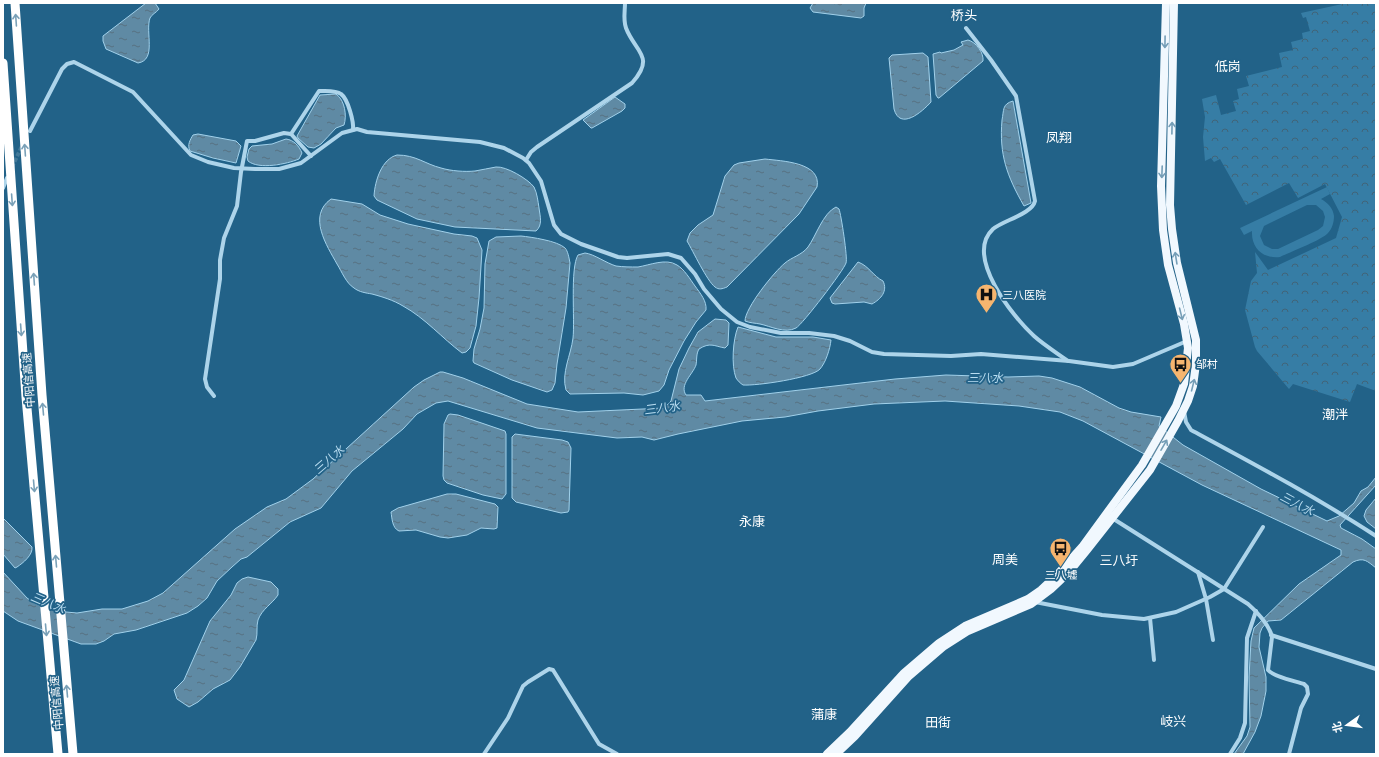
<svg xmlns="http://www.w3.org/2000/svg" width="1379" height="757" font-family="Karla,'Noto Sans SC',sans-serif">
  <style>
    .green { fill: #367da5; fill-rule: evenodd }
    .forest { fill: url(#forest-crowns) }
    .water { fill: url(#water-ripples); stroke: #a1d1eb }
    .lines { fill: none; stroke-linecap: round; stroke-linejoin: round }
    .street-tunnel { stroke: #437a9a; stroke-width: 4; stroke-dasharray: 4 2; stroke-linecap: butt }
    .street { stroke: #add4ea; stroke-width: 4 }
    .primary { stroke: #f1f8fe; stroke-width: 8 }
    .highway { stroke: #fff; stroke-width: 9 }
    .oneway { stroke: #7aa1b8 }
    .oneway2 { stroke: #759eb7 }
    .labels { text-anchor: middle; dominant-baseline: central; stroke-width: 3.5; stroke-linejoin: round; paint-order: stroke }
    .poi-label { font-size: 11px; fill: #fff; stroke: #226288; text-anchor: start }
    .street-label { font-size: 11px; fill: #fff; stroke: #226288 }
    .water-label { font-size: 12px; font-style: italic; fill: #b9ddf1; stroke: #226288 }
    .quarter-label { font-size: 13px; fill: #fff; stroke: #226288 }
  </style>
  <defs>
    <pattern id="forest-crowns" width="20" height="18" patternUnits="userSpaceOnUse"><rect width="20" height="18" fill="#367da5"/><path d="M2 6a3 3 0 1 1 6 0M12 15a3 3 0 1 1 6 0" fill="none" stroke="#416478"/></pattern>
    <pattern id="water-ripples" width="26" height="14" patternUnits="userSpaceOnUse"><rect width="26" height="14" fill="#5f8aa4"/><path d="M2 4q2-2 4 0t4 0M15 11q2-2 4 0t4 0" fill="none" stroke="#577181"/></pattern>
  </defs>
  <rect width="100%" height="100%" fill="#226288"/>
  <path class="green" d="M1327,187L1330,194L1321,199C1328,203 1333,208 1334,216C1334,222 1332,229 1328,233C1322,240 1290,252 1280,257C1263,259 1251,248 1252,231L1244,235L1240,228ZM1307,205H1316L1323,211L1325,217L1323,226L1318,230L1278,249H1272L1264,245L1260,236L1264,226Z"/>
  <path class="forest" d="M1347,3H1376V391L1357,384L1350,402L1293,384L1289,389L1257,351L1255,347L1245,310L1251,281L1257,273L1255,252L1268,270L1336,238L1342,217L1325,184L1298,198L1289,183L1246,205L1220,159L1214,162L1211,158L1205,161L1203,137L1205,117L1202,99L1216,95L1221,115L1236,111L1233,101L1239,99L1237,89L1249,86L1246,76L1282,67L1279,53L1293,50L1291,42L1303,39L1302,33L1310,31L1306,17L1303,18L1301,13Z"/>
  <g class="water">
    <path d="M146,3H155L159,9C156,13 152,14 150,18C145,32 157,60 138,63L106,49L103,41V36Z"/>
    <path d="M813,3H866L864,8V16L861,18L813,12L810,8Z"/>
    <path d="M968,40C976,42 984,53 983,61L939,98H938L936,95L933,54L940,52L941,53L954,50L963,45L961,42Z"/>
    <path d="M923,53L928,57L931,102C922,112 900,131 894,109L889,58L892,55Z"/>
    <path d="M336,94C345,100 347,116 344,125L336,128L321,144L314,148L308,147L298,138L297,136L320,95Z"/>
    <path d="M615,97L625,104V108L622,111L592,128H591L583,120Z"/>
    <path d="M1013,101L1031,203L1024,206C1007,176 999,155 1002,120C1004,110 1002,104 1013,101Z"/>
    <path d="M198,134L236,141L241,146L236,163L213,158L190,151C187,145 190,140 193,135Z"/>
    <path d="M286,139C294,140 299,146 302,153L299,159C287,164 259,170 248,161L247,157L249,149L252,146L272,144Z"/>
    <path d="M397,155C416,155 425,164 441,168C451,171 465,172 475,171C482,170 489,168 496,167C506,166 528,179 534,187C537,193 538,201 539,208C540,216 543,225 536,231L455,227L417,219L377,200L374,196C375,180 382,159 397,155Z"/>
    <path d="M765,159C781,161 822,162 817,187L799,214L727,287C722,289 719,290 715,287C707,281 693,251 687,241L690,233L698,225L713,215L725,176L734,165L739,163Z"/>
    <path d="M331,199L362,204L380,215L408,224L454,234L472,236L477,238L482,250L479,298L476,326L470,348L466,352L462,353C442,338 425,318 403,306C393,300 383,297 372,294C366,293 359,292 354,288C346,283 342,272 337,264C327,246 307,216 331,199Z"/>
    <path d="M836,207L839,209C841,214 848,259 846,263C844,270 802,325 796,328C785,334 770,326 760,324C755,323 750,323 745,321C745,308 774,272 785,263C792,257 802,255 808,247C816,236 823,213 836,207Z"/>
    <path d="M521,236C531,237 558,241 565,248C568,251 569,258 570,263L566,308L557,364L555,383L552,390L547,392L512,380L474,363L473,361L474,349L480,329L484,308L485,264L489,241L496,237Z"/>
    <path d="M585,253C594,254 606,263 616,266C623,267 631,267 638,267C650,265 666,258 677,265C684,269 690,279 695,286C700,293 707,301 706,310L696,322L684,341L669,370L664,385L659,391L643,395L624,393L570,394L566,390C561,373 571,355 573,338C575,320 570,268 578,255Z"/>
    <path d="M858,262C869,266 873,276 883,281C888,291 881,299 872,304L864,302L835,304L832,303L830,298Z"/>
    <path d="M715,319L726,320L729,323L728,345L725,348C714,346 710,342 699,349C696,354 697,360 696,365C693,374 679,385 686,395H701L705,401L895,379L946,375L1008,377L1039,376L1052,378L1080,387L1119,408L1131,412L1161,417L1159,426L1183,445L1261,489L1327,521L1339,516L1354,503L1361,491L1368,487L1376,477V485L1340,525L1341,528L1362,539L1376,549V568C1367,561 1364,557 1353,562L1281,620L1268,621L1262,628L1260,633L1259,647L1266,677V691L1261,716L1255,732L1243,754H1234L1247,736L1250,727L1249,677L1251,641L1254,628L1299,584L1341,555V550L1202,485L1083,421L1060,412L1019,406L945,401L874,404L818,411L785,417L742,421L678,434L654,440L642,437L617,438L537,428L448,401L436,403L417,414L403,429L352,471L321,508L290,522L247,557L241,559L232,567L217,581L207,598L198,606L187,613L136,630L114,634L104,641L96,644H81L18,621L3,611V572L27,598L34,603L55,611L77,613L102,609H122L148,601L163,593L235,529L267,507L286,499L313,479L414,387L424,380L440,372H443L463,378L527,404L578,412L664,408L671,401L679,369L689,348L698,332Z"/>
    <path d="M738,327L776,337H813L831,340C830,349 826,362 820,369C812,378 756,386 743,385C740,383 738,381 736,378C731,365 733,339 738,327Z"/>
    <path d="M450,414L458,415L505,431L506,434V494L502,499L483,495L447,483L444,480L443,476L444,424L448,415Z"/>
    <path d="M515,434L562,440L568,442L571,448L569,510L568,512L561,513L516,502L512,498V437Z"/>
    <path d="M447,494H456L495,504L498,507L497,528L494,529L481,528L467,535L448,538L440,537L416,530L399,531C392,528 392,518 391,512L398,508Z"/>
    <path d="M1376,498V529L1367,522L1364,516L1366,510Z"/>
    <path d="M3,518L32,547C33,555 23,563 17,567L15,568L3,554Z"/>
    <path d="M248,577L271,582L278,589V595C272,604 262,609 258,620C256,627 258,633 256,640L240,667L230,680L213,689L198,702L189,707L177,699L174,690L184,680L210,621L231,595L237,583L242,579Z"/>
  </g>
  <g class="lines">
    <path class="street-tunnel" d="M12,167L22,146"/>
    <g class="street">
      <path d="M966,28L991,60L1016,96L1035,201C1032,214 1004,220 993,229C964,256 1013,317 1034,336C1044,345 1057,353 1068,361"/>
      <path d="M30,131L62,69L67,64L74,62L133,92L191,155L208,162L234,168L255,169H279L301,163L342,133L357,129L367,132L480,142L504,148L523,158L529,163L541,181L554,225L561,234L581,244L618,257L627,258L668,254L681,258L695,274L704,289L721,309L737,322L750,327L781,333H809L834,336L850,341L872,352L884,354L951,356L981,354L1069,361L1113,367L1133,364L1187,341"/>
      <path d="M291,134L319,91C326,91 336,90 341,94C348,99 354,122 353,130"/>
      <path d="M526,160L531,152L537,147L632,83C656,56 635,52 626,28C623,20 625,11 625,3"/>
      <path d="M3,188L7,178"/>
      <path d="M214,396L207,387L205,379L220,279V260L224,238L237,206L241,172L247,141H255L284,133L291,134L311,156"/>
      <path d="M1184,411L1186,422L1191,430C1254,464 1316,497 1376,536"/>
      <path d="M1112,518L1248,604C1257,612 1269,624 1272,637L1268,670C1274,677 1295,681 1304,684L1307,687L1308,694L1301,708L1289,754"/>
      <path d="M1198,572L1206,599L1213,640"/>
      <path d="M1035,602L1102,615L1144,619L1176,612L1210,597L1224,589L1263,527"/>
      <path d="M1150,618L1154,660"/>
      <path d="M1271,635L1376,669"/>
      <path d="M484,754L508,718L523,686L528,682L549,669L553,670L599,744L617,754"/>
      <path d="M1230,754L1240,738L1245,723L1247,638L1256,611"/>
    </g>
    <g class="primary">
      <path d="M827,754L850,732L904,673L939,643L965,626L1028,599L1041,590L1056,576L1082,547L1142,465L1176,406L1184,384L1188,348L1184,324L1168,265L1163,230L1161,186L1166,3"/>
      <path d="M836,754L855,736L908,677L943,647L968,631L1031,604L1051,589L1069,572L1087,550L1150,470L1178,421L1188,401L1193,386L1196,364V340L1177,263L1172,229L1170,205L1174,3"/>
    </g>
    <g class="highway">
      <path d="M15,3L42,395L73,754"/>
      <path d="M3,63L26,397L58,754"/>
    </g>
  </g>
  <defs><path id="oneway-shaft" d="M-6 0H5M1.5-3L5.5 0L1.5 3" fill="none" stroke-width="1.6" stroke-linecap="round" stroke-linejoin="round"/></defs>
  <g class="oneway">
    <use href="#oneway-shaft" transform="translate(16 20) rotate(-94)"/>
    <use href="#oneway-shaft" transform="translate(25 150) rotate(-94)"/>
    <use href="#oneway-shaft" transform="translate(12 200) rotate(86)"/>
    <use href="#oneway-shaft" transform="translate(34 279) rotate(-94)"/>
    <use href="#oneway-shaft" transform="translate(21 330) rotate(86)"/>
    <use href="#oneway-shaft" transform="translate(43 409) rotate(-95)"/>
    <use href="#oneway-shaft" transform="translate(34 486) rotate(85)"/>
    <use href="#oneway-shaft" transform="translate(56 561) rotate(-95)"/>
    <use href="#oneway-shaft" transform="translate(46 630) rotate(85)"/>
    <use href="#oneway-shaft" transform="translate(67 691) rotate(-95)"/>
  </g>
  <g class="oneway2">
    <use href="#oneway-shaft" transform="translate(1165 42) rotate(91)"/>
    <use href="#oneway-shaft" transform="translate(1172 128) rotate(-89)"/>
    <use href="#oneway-shaft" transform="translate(1162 172) rotate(92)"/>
    <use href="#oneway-shaft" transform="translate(1176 258) rotate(-99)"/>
    <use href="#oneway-shaft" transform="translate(1181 314) rotate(76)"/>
    <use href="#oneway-shaft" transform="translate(1193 385) rotate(-76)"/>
    <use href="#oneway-shaft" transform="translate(1164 445) rotate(-60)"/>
  </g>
  <defs>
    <symbol id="hospital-pin" viewBox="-11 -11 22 30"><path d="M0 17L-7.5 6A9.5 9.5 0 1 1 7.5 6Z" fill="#f6b56f" stroke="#226288"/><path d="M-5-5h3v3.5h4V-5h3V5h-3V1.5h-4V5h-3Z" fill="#111"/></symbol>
    <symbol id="bus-pin" viewBox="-11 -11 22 30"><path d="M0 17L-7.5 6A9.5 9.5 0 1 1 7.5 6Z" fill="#f6b56f" stroke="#226288"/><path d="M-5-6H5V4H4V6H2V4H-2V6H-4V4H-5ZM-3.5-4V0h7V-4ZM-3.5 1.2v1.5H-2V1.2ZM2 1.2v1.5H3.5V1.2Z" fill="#111"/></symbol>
  </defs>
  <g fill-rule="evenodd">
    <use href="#hospital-pin" x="974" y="282" width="25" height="34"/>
    <use href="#bus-pin" x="1168" y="352" width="25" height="34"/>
    <use href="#bus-pin" x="1048" y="536" width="25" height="34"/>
  </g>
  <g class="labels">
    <g class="poi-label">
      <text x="1002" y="295">三八医院</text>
      <text x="1196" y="364">邹村</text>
      <text x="1061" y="575" text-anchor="middle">三八墟</text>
    </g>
    <g class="street-label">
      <text transform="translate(29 380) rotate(-94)">中阳信高速</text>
      <text transform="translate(57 703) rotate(-95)">中阳信高速</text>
    </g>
    <g class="water-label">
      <text x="985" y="378">三八水</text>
      <text transform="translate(662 408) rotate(-7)">三八水</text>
      <text transform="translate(329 460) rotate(-41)">三八水</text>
      <text transform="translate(1297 504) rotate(28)">三八水</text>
      <text transform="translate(48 603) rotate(23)">三八水</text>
    </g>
    <g class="quarter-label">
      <text x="964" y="15">桥头</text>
      <text x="1228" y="66">低岗</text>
      <text x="1059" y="137">凤翔</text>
      <text x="1335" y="414">潮泮</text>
      <text x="752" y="521">永康</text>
      <text x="1005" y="559">周美</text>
      <text x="1119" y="560">三八圩</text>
      <text x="824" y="714">蒲康</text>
      <text x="1173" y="721">岐兴</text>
      <text x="938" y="722">田街</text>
    </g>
  </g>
  <rect width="1379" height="757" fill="none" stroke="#ffffff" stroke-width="8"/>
  <g transform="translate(1347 725) rotate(256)" stroke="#226288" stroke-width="3" paint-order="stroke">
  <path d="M0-3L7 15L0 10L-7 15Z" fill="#ffffff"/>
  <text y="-6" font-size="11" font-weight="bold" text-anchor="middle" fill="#ffffff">北</text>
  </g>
</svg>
